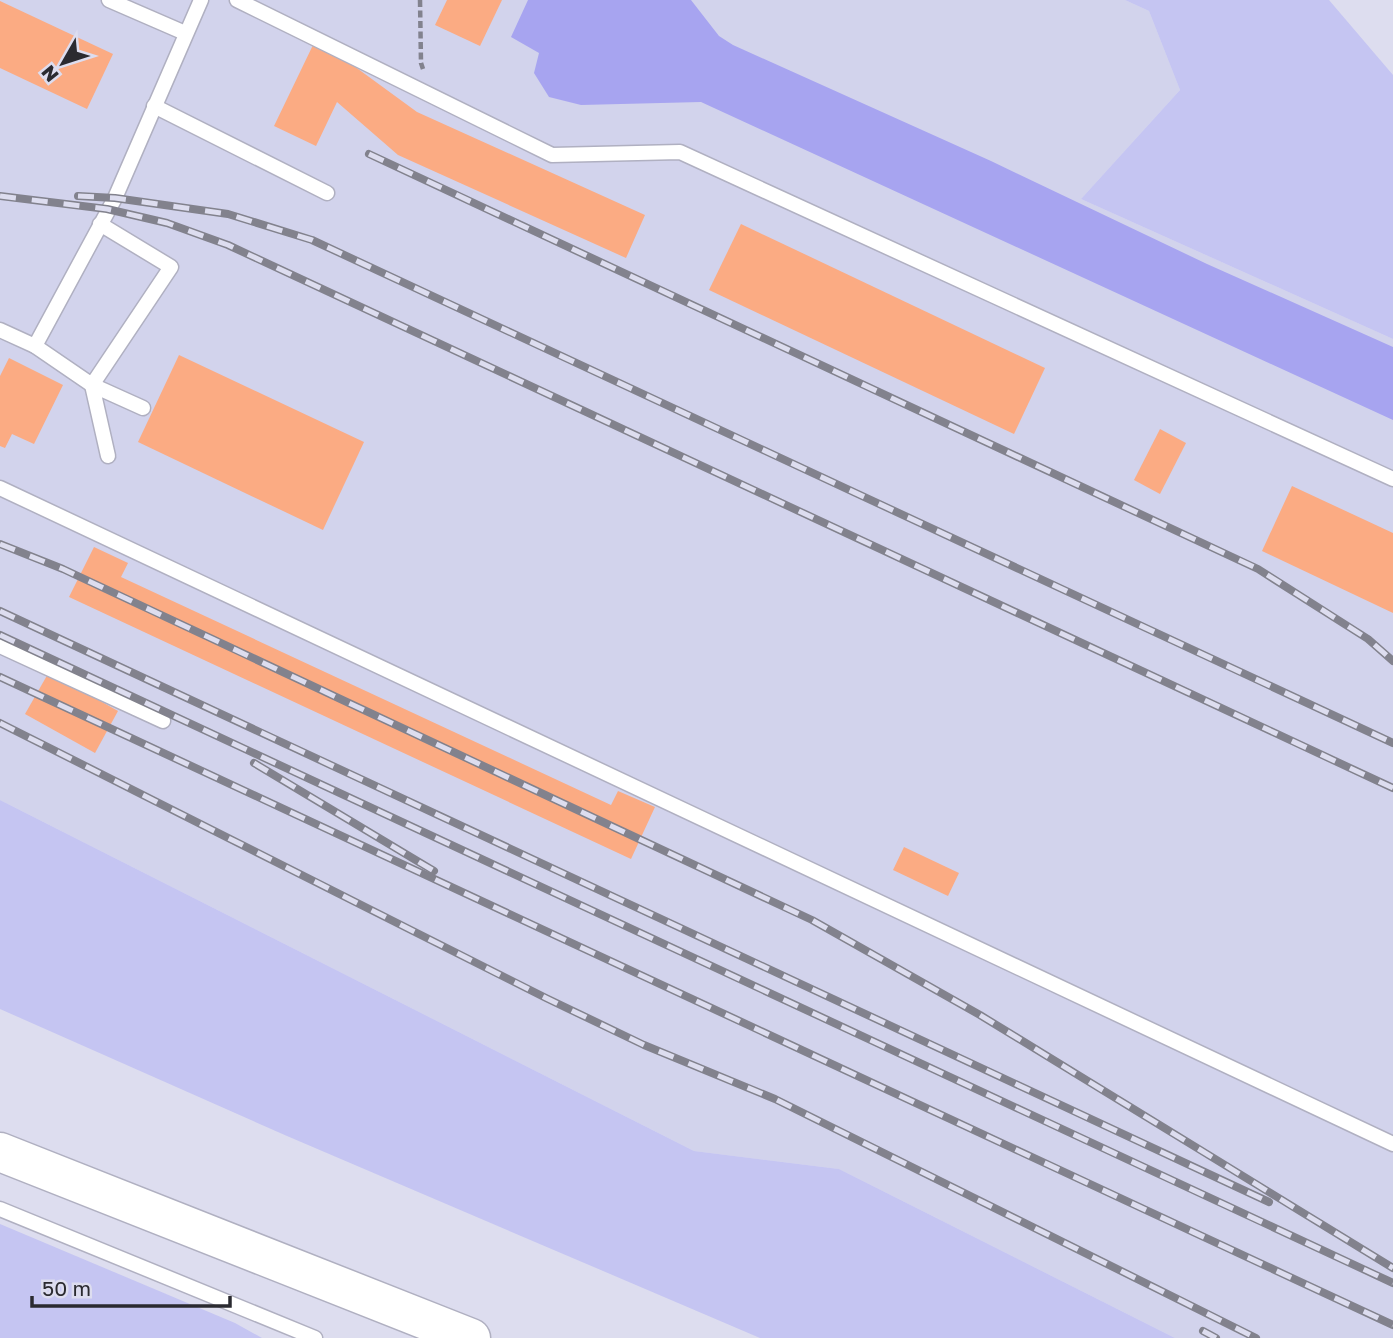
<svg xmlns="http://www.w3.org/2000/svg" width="1393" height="1338" font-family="'Golos Text',sans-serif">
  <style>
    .built { fill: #d2d3ec }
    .green { fill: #c5c5f2 }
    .water { fill: #a7a4f0 }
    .building { fill: #fbab83 }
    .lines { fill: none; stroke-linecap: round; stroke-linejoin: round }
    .service-casing { stroke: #b0b0c1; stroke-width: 17 }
    .primary-casing { stroke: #b0b0c1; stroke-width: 41 }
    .path { stroke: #82828e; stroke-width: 4.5; stroke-dasharray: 7 3.5; stroke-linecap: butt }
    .service { stroke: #fff; stroke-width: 14 }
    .primary { stroke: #fff; stroke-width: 38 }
    .rail-casing { stroke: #82828d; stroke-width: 8 }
    .rail { stroke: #ddddef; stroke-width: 5; stroke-dasharray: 16; stroke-linecap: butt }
  </style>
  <rect width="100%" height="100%" fill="#ddddef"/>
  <path class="built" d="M0,0H1125L1149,11L1180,90L1081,199L1393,339V1338H1175L839,1169L694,1151L0,800Z"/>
  <g class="green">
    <path d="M1125,0H1329L1393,75V339L1081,199L1180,90L1149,11Z"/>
    <path d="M0,800L694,1151L839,1169L1175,1338H760L287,1136L0,1009Z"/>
    <path d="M0,1224L235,1323L262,1338H0Z"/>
  </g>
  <path class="water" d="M528,0H691L719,36L733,45L991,161L1207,264L1393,347V420L701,102L581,105L549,97L534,73L539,53L511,37Z"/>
  <g class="building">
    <path d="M447,0H502L480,46L435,25Z"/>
    <path d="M0,1L113,54L87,109L0,68Z"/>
    <path d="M313,45L354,66L417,112L645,215L626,258L398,155L337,102L316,146L274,126Z"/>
    <path d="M741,224L1045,368L1014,434L709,290Z"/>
    <path d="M179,355L364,442L323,530L138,442Z"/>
    <path d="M9,358L63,385L34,444L12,434L5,448L0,446V376Z"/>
    <path d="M1160,429L1186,443L1160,494L1134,480Z"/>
    <path d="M1292,486L1393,533V613L1262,551Z"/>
    <path d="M94,547L128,563L121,577L611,805L618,791L655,807L631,859L69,597Z"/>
    <path d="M49,672L118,711L95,753L25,714Z"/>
    <path d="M904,847L959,873L948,896L893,870Z"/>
  </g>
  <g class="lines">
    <defs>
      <g id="service">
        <path d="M109,0L185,33"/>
        <path d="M237,0L552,155L680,152L1393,479"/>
        <path d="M154,106L327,193"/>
        <path d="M0,330L35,346L115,198L201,0"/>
        <path d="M35,346L92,385L171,267L100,224"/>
        <path d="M108,456L92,385L143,408"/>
        <path d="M0,488L1393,1144"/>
        <path d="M0,646L163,721"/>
        <path d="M0,1209L315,1338"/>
      </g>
      <path id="primary" d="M0,1152L471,1338"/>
    </defs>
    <use href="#service" class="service-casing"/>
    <use href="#primary" class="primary-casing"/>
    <path class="path" d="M420,0L421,63L423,69"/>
    <use href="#service" class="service"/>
    <use href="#primary" class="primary"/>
    <defs>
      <g id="rail">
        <path d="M369,154L1258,569L1368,639L1393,661"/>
        <path d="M0,196L107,209L167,223L228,245L1393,788"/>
        <path d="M78,196L115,198L228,214L312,240L1393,743"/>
        <path d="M0,544L63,569L812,920L980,1015L1393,1268"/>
        <path d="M0,611L1269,1202"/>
        <path d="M0,635L1393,1283"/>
        <path d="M0,677L1393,1325"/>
        <path d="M0,723L546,998L644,1045L775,1099L1256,1338"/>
        <path d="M254,763L434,871"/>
        <path d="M1203,1331L1216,1338"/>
      </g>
    </defs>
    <use href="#rail" class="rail-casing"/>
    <use href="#rail" class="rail"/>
  </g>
  <g transform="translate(63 63) rotate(231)" stroke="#ddddef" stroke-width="5" paint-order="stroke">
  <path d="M0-5L12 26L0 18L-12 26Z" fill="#2a2a30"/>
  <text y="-10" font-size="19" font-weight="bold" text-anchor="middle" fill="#2a2a30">N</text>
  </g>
  <path d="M32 1296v10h198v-10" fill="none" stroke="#2a2a30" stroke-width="3.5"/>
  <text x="42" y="1296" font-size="21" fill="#2a2a30" stroke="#ddddef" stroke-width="5" paint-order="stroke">50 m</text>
</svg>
